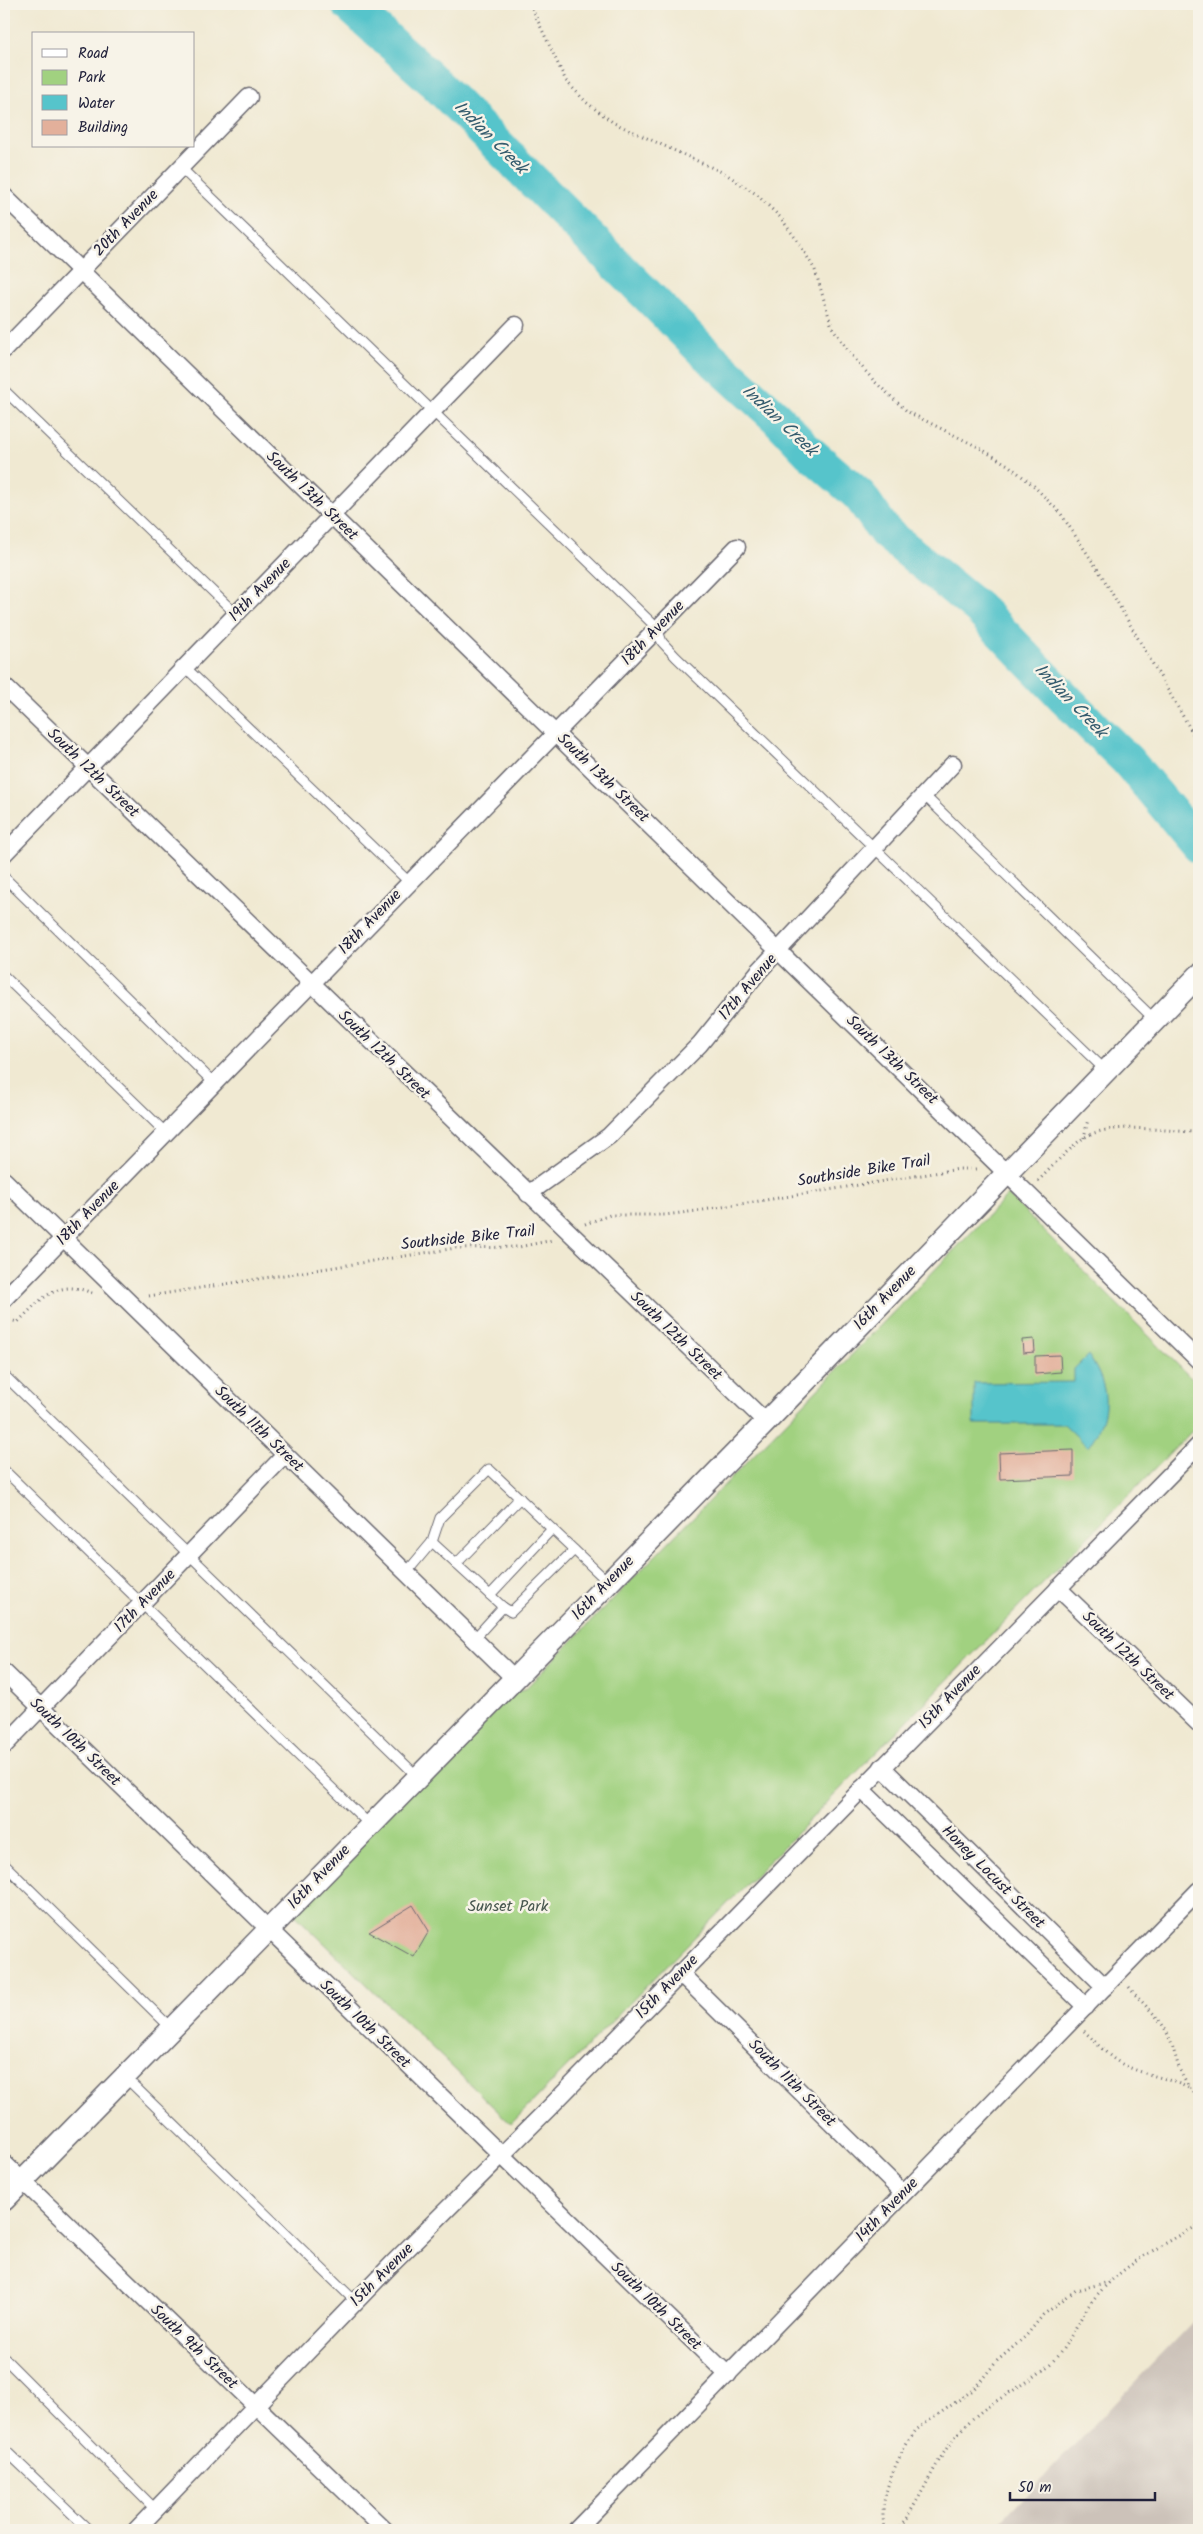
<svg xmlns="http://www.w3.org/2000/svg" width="1203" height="2534" font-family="Kalam,sans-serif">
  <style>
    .industrial { fill: #ccc2b9 }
    .green { fill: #a1d180; stroke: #627a5e }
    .water { fill: #56c4cb; stroke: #3c7383 }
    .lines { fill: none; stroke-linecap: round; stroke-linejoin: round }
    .river { stroke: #56c4cb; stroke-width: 35 }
    .building { fill: #e3b09b }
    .service-casing { stroke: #6a6870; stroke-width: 11 }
    .minor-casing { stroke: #6a6870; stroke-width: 19 }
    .tertiary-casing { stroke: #6a6870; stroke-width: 24 }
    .path { stroke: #6a6870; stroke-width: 3; stroke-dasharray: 1 4; stroke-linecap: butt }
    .service { stroke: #fff; stroke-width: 9 }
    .minor { stroke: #fff; stroke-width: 16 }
    .tertiary { stroke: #fff; stroke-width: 21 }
    .labels { text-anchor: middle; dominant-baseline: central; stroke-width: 5; stroke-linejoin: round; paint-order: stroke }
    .street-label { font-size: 16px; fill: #22223b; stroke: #f7f3e8 }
    .park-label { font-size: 16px; fill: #485750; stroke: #f7f3e8 }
    .water-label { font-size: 18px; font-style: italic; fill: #345b6d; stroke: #f7f3e8 }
  </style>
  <rect width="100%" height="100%" fill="#f7f3e8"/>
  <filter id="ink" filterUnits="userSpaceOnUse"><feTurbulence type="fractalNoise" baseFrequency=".02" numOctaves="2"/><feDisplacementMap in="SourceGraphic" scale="10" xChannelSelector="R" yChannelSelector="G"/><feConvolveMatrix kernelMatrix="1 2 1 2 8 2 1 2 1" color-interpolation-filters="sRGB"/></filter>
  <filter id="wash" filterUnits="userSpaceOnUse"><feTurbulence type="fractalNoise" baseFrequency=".0096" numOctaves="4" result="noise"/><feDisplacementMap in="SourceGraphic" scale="20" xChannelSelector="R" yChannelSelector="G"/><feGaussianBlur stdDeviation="1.12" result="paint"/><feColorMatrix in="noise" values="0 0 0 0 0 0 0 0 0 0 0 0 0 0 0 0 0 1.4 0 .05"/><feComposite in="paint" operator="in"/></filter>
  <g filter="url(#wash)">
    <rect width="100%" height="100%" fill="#f0e9d2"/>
    <path class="industrial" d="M1199,2315V2530H993Z"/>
    <path class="green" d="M1008,1195L1199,1386V1424L511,2124L289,1909L500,1694L525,1689Z"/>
    <path class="water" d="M1088,1355C1111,1388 1111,1415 1088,1447L1064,1424H974V1383L1074,1382V1369Z"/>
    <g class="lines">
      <path class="river" d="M348,4L430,78L701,349L776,417L809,452L860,496L885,532L979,609L1093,727L1127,760L1199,846"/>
    </g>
    <g id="blocks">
      <g class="building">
        <path d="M1034,1339L1035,1352L1023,1353L1022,1340Z"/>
        <path d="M1060,1355L1061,1372L1035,1374V1356Z"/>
        <path d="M1073,1450V1476L1000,1479L999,1453Z"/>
        <path d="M413,1905L429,1931L414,1957L369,1932Z"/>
      </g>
    </g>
  </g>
  <g filter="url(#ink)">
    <use href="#blocks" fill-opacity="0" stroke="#6a6870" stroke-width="1"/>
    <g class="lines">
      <defs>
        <g id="service">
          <path d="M180,167L657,628L662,642L676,657L1106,1071"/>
          <path d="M4,390L236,614"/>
          <path d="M185,667L409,882"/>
          <path d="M924,795L1155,1020"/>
          <path d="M4,877L214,1083"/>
          <path d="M4,976L166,1133"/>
          <path d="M4,1375L418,1777"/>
          <path d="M4,1470L370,1825"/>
          <path d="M432,1542L503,1607L474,1639"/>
          <path d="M456,1564L520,1498"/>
          <path d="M406,1573L432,1542L440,1518L489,1469L608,1582"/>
          <path d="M490,1595L552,1529"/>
          <path d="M503,1607L511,1612L574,1550"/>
          <path d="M4,1864L171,2028"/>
          <path d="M125,2077L356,2302"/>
          <path d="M4,2358L156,2510"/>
          <path d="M4,2449L89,2530"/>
        </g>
        <g id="minor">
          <path d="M4,196L1199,1361"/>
          <path d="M4,350L249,97"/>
          <path d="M4,686L766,1422"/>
          <path d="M4,854L516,325"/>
          <path d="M4,1180L514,1678"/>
          <path d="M528,1194L609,1136L700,1044L759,971L953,764"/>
          <path d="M4,1299L737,547"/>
          <path d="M1058,1588L1199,1724"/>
          <path d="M4,1672L728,2375"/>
          <path d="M4,1746L285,1455"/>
          <path d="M882,1767L1105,1987"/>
          <path d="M861,1789L1086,2007"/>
          <path d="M680,1973L903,2193"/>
          <path d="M4,2163L385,2530"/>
          <path d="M136,2530L393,2263L548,2109L1199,1445"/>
          <path d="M576,2530L1199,1890"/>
        </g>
        <path id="tertiary" d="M4,2200L766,1422L1199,975"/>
      </defs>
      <use href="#service" class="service-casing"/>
      <use href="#minor" class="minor-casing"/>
      <use href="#tertiary" class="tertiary-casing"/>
      <g class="path">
        <path d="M530,4L566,81L586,102L614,123L726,174L756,194L780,217L799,243L815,270L832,327L850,353L874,381L908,412L978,447L1008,465L1033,485L1061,514L1102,576L1199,744"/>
        <path d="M1084,1138L1088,1119"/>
        <path d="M1038,1181C1052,1167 1066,1151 1082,1139C1109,1120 1167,1132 1199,1132"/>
        <path d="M585,1224L610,1215H665L697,1211L959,1169H976"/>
        <path d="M149,1296L456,1248L519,1247L553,1240"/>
        <path d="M4,1319L18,1322C41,1299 58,1277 94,1294"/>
        <path d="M1129,1987C1140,2002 1156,2013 1165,2029C1179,2055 1174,2074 1199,2098"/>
        <path d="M1084,2031C1096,2042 1107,2056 1122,2064C1143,2075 1167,2077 1188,2088"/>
        <path d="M886,2530C874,2504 900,2451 916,2430L973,2390L997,2361L1026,2336L1043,2315L1076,2290L1109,2282"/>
        <path d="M897,2530C923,2499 934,2459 962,2429C987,2401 1023,2389 1050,2364C1069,2346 1077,2321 1092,2301C1121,2265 1159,2247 1199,2225"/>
      </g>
      <use href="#service" class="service"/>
      <use href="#minor" class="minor"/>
      <use href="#tertiary" class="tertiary"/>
    </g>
  </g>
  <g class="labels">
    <g class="street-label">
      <text transform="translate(126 223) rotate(-46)">20th Avenue</text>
      <text transform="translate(312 496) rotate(44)">South 13th Street</text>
      <text transform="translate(260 590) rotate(-46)">19th Avenue</text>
      <text transform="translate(653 633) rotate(-46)">18th Avenue</text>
      <text transform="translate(93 773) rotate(44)">South 12th Street</text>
      <text transform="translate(603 778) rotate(44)">South 13th Street</text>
      <text transform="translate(370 922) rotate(-46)">18th Avenue</text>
      <text transform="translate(748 987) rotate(-50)">17th Avenue</text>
      <text transform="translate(384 1055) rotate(44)">South 12th Street</text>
      <text transform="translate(892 1060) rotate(44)">South 13th Street</text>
      <text transform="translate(864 1171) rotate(-9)">Southside Bike Trail</text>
      <text transform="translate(88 1213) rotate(-46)">18th Avenue</text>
      <text transform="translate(468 1238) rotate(-6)">Southside Bike Trail</text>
      <text transform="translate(885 1298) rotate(-46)">16th Avenue</text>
      <text transform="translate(676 1336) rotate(44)">South 12th Street</text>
      <text transform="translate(259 1429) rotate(44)">South 11th Street</text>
      <text transform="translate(603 1588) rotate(-46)">16th Avenue</text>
      <text transform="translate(145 1601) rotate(-46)">17th Avenue</text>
      <text transform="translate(1128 1656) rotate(44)">South 12th Street</text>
      <text transform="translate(950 1697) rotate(-46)">15th Avenue</text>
      <text transform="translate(75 1742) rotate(44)">South 10th Street</text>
      <text transform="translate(319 1877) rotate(-46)">16th Avenue</text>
      <text transform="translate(993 1877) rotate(45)">Honey Locust Street</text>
      <text transform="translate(667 1987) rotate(-46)">15th Avenue</text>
      <text transform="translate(365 2024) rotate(44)">South 10th Street</text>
      <text transform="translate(792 2083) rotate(45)">South 11th Street</text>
      <text transform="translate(887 2210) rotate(-46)">14th Avenue</text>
      <text transform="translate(382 2275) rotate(-45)">15th Avenue</text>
      <text transform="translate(656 2306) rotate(44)">South 10th Street</text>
      <text transform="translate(194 2347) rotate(44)">South 9th Street</text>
    </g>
    <g class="park-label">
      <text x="508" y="1906">Sunset Park</text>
    </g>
    <g class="water-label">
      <text transform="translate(490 138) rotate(45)">Indian Creek</text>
      <text transform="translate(779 421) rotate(43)">Indian Creek</text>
      <text transform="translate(1070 701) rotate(46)">Indian Creek</text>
    </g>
  </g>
  <rect width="1203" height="2534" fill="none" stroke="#f7f3e8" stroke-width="20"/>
  <rect x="32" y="32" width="162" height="115" fill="#f7f3e8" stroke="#a29fa3"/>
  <rect x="42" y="49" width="25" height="8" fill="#ffffff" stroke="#a29fa3"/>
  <text x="78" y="58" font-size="15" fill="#22223b">Road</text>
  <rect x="42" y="70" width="25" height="15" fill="#a1d180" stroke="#a29fa3"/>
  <text x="78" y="82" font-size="15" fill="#22223b">Park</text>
  <rect x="42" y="95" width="25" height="15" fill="#56c4cb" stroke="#a29fa3"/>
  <text x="78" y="108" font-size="15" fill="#22223b">Water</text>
  <rect x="42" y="120" width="25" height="15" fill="#e3b09b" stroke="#a29fa3"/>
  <text x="78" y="132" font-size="15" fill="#22223b">Building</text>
  <path d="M1010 2492v8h145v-8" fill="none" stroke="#22223b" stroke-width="2.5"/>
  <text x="1018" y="2492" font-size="15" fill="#22223b" stroke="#f7f3e8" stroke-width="4" paint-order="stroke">50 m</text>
</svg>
